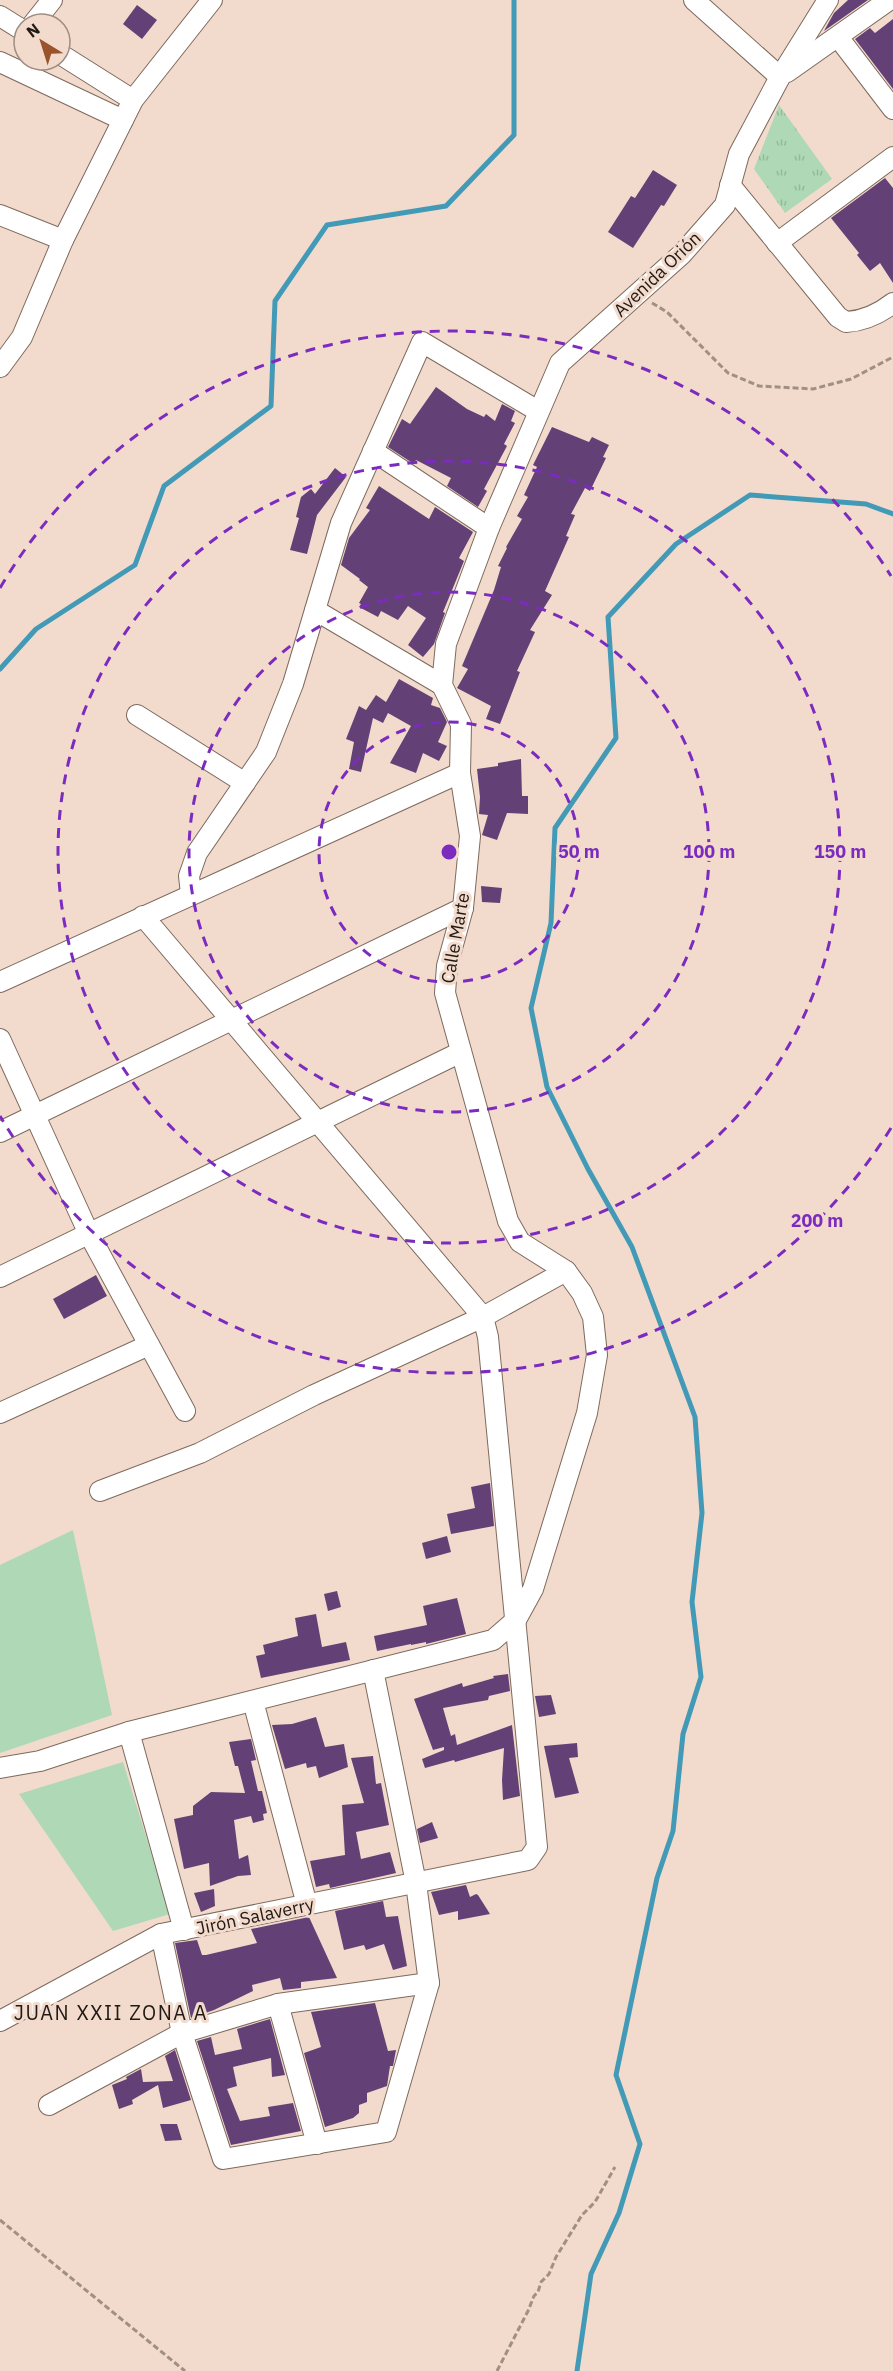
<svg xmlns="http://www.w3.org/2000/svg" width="893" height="2371" font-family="'IBM Plex Sans',sans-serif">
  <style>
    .grass { fill: #aed8b6 }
    .park { fill: url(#park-tufts) }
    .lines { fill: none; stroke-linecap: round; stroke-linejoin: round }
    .stream { stroke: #429ab7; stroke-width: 5 }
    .building { fill: #634176 }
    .minor-casing { stroke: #7e6a5d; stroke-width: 22 }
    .path { stroke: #a08f84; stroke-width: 3; stroke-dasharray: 6 3; stroke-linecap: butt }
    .minor { stroke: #fff; stroke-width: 20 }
    .ring { fill: none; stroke: #7b2cbf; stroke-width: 3; stroke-dasharray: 10 8 }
    .labels { text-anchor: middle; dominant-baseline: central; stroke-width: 6; stroke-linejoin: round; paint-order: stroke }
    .street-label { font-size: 18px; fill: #211914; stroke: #f2dbcd }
    .neighbourhood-label { font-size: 20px; letter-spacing: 1.5px; fill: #211914; stroke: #f2dbcd }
    .centre { fill: #7b2cbf; stroke: #f2dbcd; stroke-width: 3 }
    .ring-label { font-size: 18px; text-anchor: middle; font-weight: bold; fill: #7b2cbf; stroke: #f2dbcd; stroke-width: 6; stroke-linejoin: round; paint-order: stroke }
  </style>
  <defs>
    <pattern id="park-tufts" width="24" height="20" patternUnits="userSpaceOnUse" patternTransform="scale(1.5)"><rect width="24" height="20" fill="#aed8b6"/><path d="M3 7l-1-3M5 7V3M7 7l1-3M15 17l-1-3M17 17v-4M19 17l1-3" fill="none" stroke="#95b99c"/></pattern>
  </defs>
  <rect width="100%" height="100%" fill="#f2dbcd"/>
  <g class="grass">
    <path d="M73,1530L112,1715L0,1753V1565Z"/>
    <path d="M123,1762L170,1914L113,1931L19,1794Z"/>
  </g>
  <path class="park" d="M779,105L832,179L785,213L754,169Z"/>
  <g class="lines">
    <g class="stream">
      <path d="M0,669L36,629L135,565L164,486L271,406L275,301L327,225L446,206L514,135V0"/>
      <path d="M577,2371L591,2274L619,2213L640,2144L616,2075L657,1878L673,1831L683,1734L701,1677L692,1602L702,1513L695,1417L632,1247L588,1169L547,1087L531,1008L551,923L555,828L616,738L608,617L676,544L750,495L866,504L893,514"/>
    </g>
  </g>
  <g class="building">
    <path d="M848,0H868L824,31L834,13Z"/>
    <path d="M137,5L157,20L142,39L123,24Z"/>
    <path d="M893,19V89L855,39L870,28L875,33Z"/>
    <path d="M653,170L677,185L664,206L661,205L633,248L608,232L631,196L635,198Z"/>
    <path d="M885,178L893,188V283L880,263L870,271L857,255L859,253L831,218Z"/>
    <path d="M436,387L467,409L484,417L486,414L495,421L502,404L515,411L511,421L515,423L504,444L507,446L484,489L487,491L478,507L447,486L451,478L416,460L414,464L388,447L402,419L410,424Z"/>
    <path d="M552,427L589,442L592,437L609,445L603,457L606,458L590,491L585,488L571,514L575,515L566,536L569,537L545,591L552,595L530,630L535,632L517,671L520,672L500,724L486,719L491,706L457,688L468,669L462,666L494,590L501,567L498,566L507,548L506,547L522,519L517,516L528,497L524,495L537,467L533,465Z"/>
    <path d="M335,468L346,477L317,515L307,554L290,550L299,518L296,517L301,497L311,489L315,494Z"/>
    <path d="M379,486L429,519L435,507L473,532L459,558L464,561L443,612L445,613L434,644L423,657L408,645L426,618L408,606L398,620L381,611L378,617L359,607L361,604L359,603L368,587L359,580L360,579L341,565L349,538L370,510L366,508Z"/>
    <path d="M399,679L433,698L431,705L440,708L447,722L438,742L447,746L439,761L423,753L416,773L390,763L411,726L388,713L383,723L373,718L361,772L349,769L354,742L346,739L359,706L366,710L376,695L386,702Z"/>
    <path d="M521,759L522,796H528V814L507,813L497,840L482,835L488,815L479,814L480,797L477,769L498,766V763Z"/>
    <path d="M481,886L502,888L500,903L482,902Z"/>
    <path d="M96,1275L107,1296L64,1319L53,1299Z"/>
    <path d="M490,1483L494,1526L451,1534L447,1514L475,1508L471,1487Z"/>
    <path d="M447,1536L451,1552L426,1559L422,1543Z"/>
    <path d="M337,1591L341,1607L328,1611L324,1594Z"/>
    <path d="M457,1598L466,1634L426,1644V1642L411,1645V1644L377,1651L374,1636L427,1625L423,1606Z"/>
    <path d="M316,1614L322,1647L346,1642L350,1660L261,1678L256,1656L265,1654L263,1645L298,1636L295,1618Z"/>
    <path d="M508,1674L510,1691L489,1696L488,1700L443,1708L451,1736L455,1734L457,1745L512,1725L520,1796L503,1800L502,1780L504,1748L455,1762L454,1760L425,1768L422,1759L444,1750V1747L433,1750L414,1699L462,1683L463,1687L494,1678L493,1676Z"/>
    <path d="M551,1695L556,1714L539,1717L535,1696Z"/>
    <path d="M316,1717L325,1747L344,1744L348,1767L319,1778L316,1766L307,1768L306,1763L285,1769L272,1725L292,1724Z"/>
    <path d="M251,1739L256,1760L251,1761L258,1791H262L267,1813L263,1814L264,1820L253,1823L251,1816L234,1820L239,1859L248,1855L251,1875L238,1876L210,1886L209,1863L184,1869L174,1819L193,1815V1806L211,1792L245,1793L238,1766H235L229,1742Z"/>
    <path d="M577,1743L578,1757L569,1758L579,1793L555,1798L544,1746Z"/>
    <path d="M373,1756L376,1784L381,1783L389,1825L356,1832L361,1859L390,1852L396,1873L330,1888L329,1884L316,1887L310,1861L345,1855L342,1805L364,1803L351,1758Z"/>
    <path d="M432,1822L438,1838L420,1843L417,1829Z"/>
    <path d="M466,1885L470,1897L476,1894L478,1895L490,1914L458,1920V1911L439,1915L431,1892Z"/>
    <path d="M214,1889L215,1906L201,1912L194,1893Z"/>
    <path d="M383,1901L386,1917L398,1916L407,1966L393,1970L384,1944L366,1950L364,1945L344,1950L335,1911Z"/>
    <path d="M309,1917L337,1978L301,1982V1988L283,1990L280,1978L252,1985L253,1991L214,2010L191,2018L175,1943L197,1940L202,1955H206L257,1943L251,1929Z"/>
    <path d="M375,2003L388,2051L396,2050L393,2066H390L387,2086L367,2093V2102L359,2105V2113L353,2118L325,2127L304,2053L321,2047L311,2012Z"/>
    <path d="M270,2019L285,2075L272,2077L271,2058L233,2067L237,2086L227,2089L240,2121L270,2116L268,2107L293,2103L301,2131L231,2145L197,2041L211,2037L215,2055L242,2049L237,2029Z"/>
    <path d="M175,2050L191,2100L163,2108L158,2085L132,2100L133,2104L119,2109L112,2085L127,2079L126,2077L141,2069L143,2082L173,2081L165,2056Z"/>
    <path d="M160,2124H177L182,2140L165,2141Z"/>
  </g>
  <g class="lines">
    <defs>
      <g id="minor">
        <path d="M694,0L780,77"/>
        <path d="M0,16L24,31"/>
        <path d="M33,24L52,0"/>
        <path d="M838,37L893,109"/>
        <path d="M60,54L133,100"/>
        <path d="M0,62L123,120"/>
        <path d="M787,72L889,0"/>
        <path d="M730,185L838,317L846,322C864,321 879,314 893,303"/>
        <path d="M0,215L63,240"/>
        <path d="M777,243L893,157"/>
        <path d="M0,367L22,337L63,240L133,100L212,0"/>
        <path d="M373,451L489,528"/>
        <path d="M315,610L442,685"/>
        <path d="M137,715L245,783"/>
        <path d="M191,894L189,876L197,853L266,752L293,684L341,523L422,342L538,411"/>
        <path d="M0,982L460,773"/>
        <path d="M0,1039L89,1234L185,1411"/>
        <path d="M0,1132L463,908"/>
        <path d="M0,1277L461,1052"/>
        <path d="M0,1413L149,1345"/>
        <path d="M100,1491L200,1453L314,1395L483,1317L566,1271"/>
        <path d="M253,1701L307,1905"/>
        <path d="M129,1732L184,1930"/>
        <path d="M0,1768L40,1761L129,1732L493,1640L516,1620L533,1589L587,1413L597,1355L593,1317L582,1293L566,1271L520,1242L508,1221L445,993L447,966L463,908L470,836L460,773L461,724L442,685L446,644L489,528L560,363L682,254L725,205L739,154L780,77L828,0"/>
        <path d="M161,1934L182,2033L223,2159L386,2132L429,1983L416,1883L373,1670"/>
        <path d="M278,2004L317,2144"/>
        <path d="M0,2021L161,1934L528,1860L537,1847L488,1337L483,1317L143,916"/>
        <path d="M49,2105L182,2033L278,2004L429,1983"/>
      </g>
    </defs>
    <use href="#minor" class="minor-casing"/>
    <g class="path">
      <path d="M652,303L667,312L728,373L759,386L813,389L851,379L893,357"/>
      <path d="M0,2220L185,2371"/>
      <path d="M497,2371L528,2311L534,2296L538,2292L541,2282L549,2274L556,2257L582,2215L595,2202L615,2167"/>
    </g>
    <use href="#minor" class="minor"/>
  </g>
  <g class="ring">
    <circle cx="449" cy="852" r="130"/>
    <circle cx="449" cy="852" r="260"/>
    <circle cx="449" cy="852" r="391"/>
    <path d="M891 1128A521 521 0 0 1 0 1116M0 588A521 521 0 0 1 891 576"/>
  </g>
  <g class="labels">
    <g class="street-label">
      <text transform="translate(657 274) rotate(-44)">Avenida Orión</text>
      <text transform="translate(455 938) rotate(-80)">Calle Marte</text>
      <text transform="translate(255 1916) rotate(-12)">Jirón Salaverry</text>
    </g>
    <g class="neighbourhood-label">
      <text x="111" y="2012">JUAN XXII ZONA A</text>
    </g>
  </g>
  <circle cx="449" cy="852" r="9" class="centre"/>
  <g class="ring-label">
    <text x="579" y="858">50 m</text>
    <text x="709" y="858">100 m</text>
    <text x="840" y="858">150 m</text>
    <text x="817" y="1227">200 m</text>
  </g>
  <g transform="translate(42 42) rotate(322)"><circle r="28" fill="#f2dbcd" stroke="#9e8d83" stroke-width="1.5"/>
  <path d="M0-4.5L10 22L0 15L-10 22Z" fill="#9a532b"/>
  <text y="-9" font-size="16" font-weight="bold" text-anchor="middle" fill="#211914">N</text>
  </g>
</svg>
